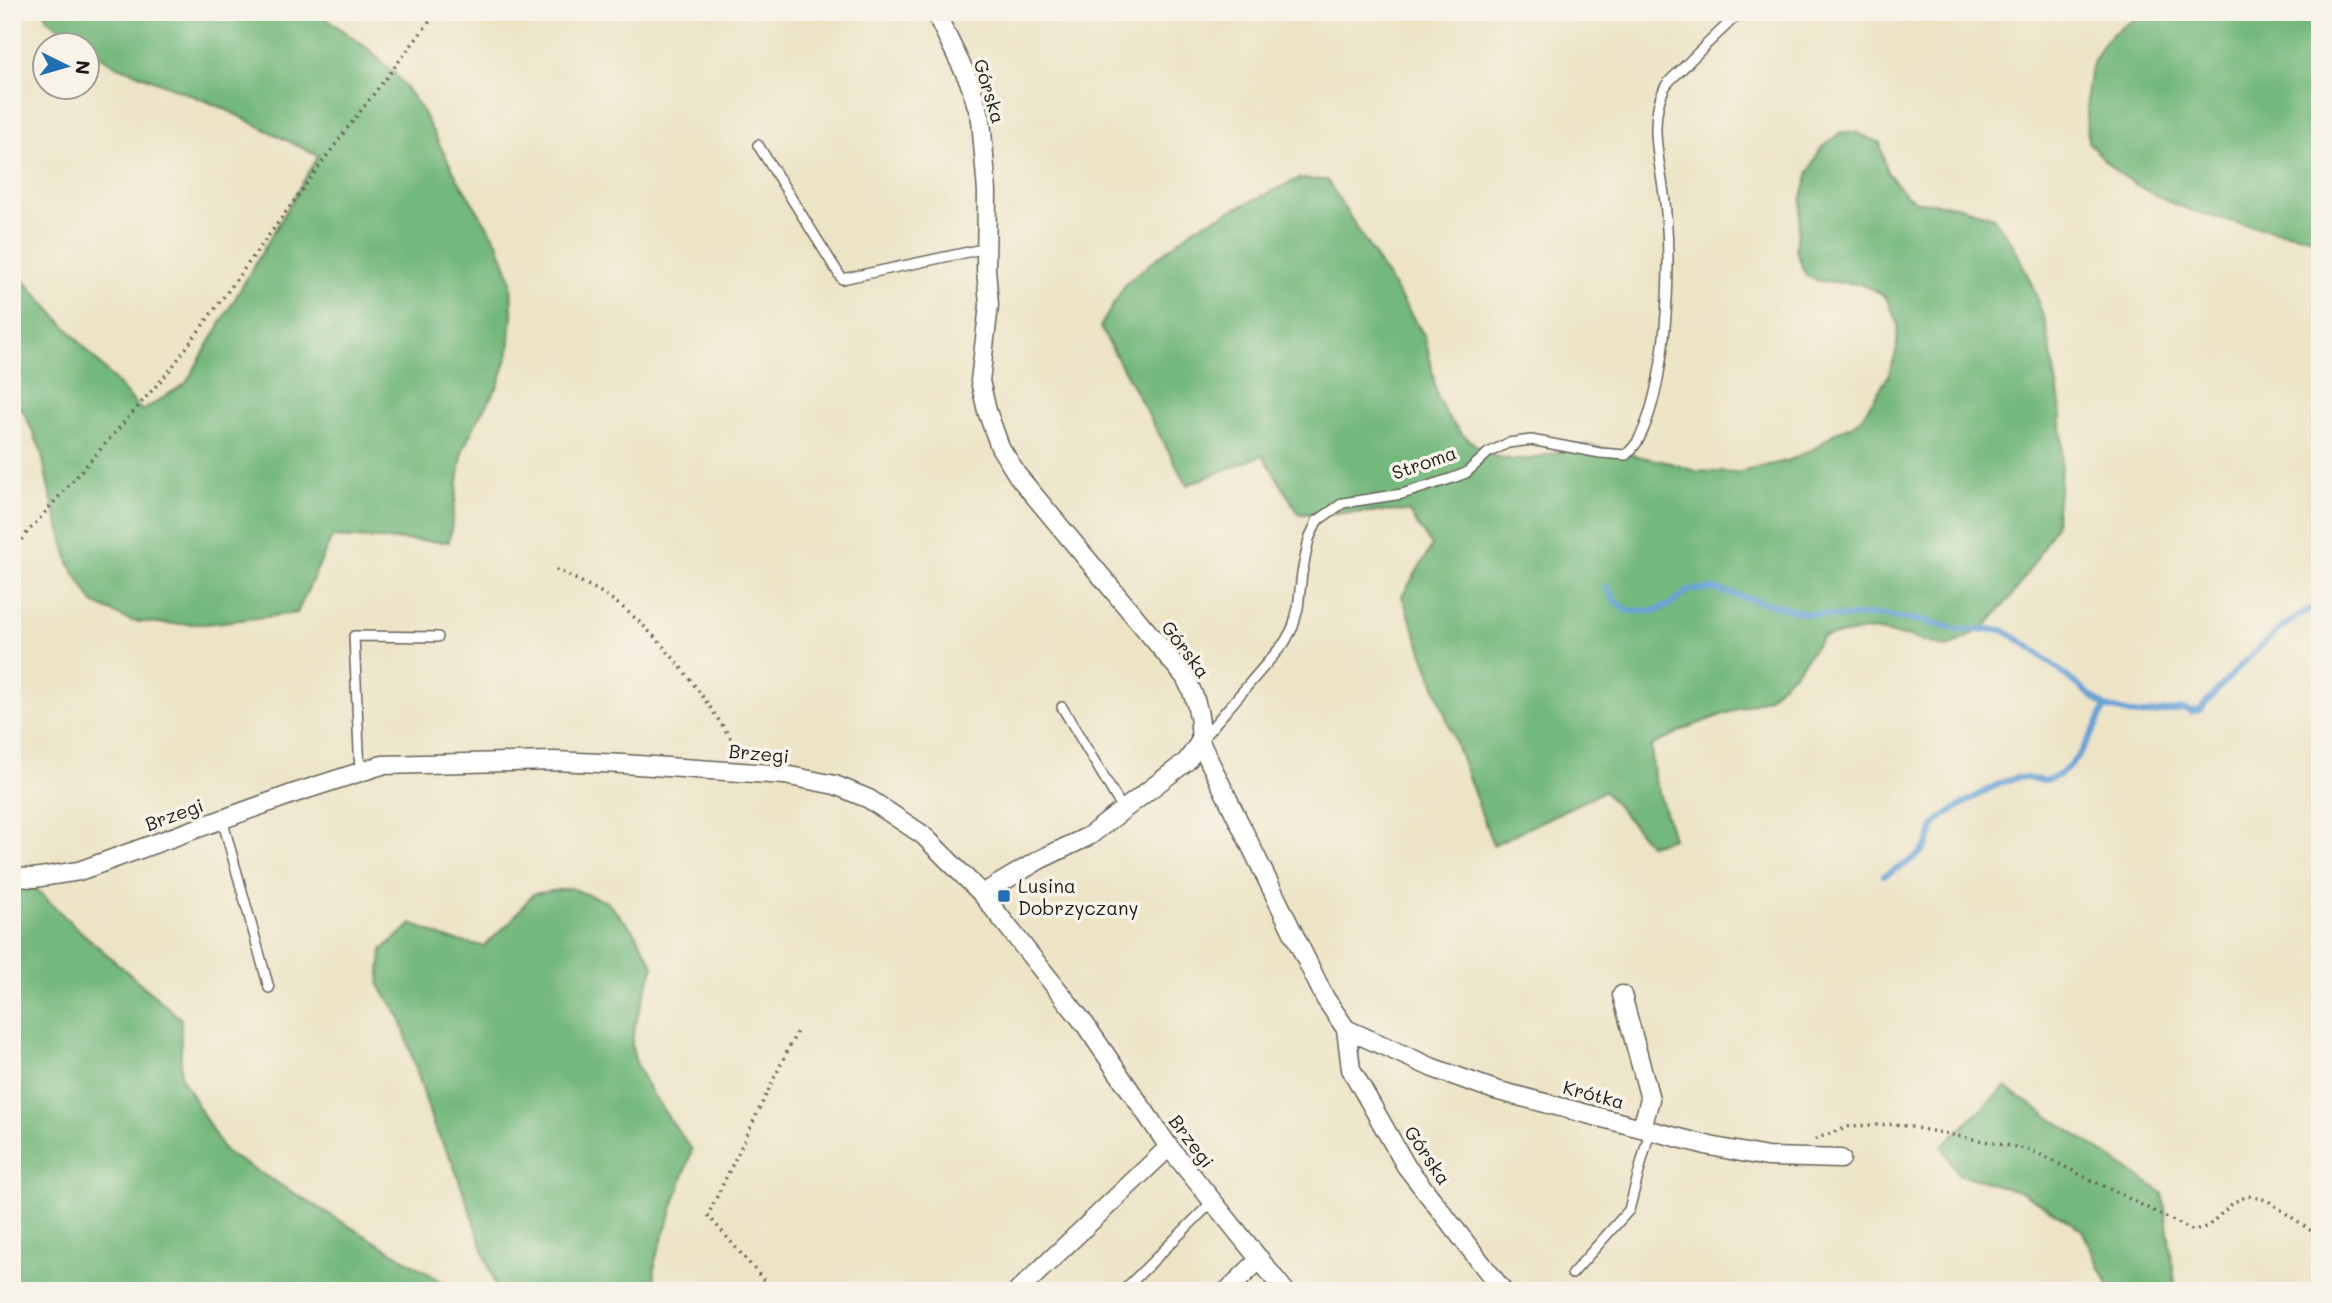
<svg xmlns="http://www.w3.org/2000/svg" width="2332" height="1303" font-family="Mali,sans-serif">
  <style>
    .forest { fill: #73b87c; stroke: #486a4c; stroke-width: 2 }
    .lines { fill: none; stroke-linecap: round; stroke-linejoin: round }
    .stream { stroke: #68a2d7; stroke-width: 6 }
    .lane-casing { stroke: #656258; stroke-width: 12 }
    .street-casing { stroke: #656258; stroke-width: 21 }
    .path { stroke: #656258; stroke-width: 3.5; stroke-dasharray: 2 5; stroke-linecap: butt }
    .lane { stroke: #fff; stroke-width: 9 }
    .street { stroke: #fff; stroke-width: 18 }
    .poi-dot { fill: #1f6fb2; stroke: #f7f3e8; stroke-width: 2.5 }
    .labels { text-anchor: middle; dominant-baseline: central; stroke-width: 7; stroke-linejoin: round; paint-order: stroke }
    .street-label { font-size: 19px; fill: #1c1c1c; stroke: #f7f3e8 }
    .poi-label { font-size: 19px; fill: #1c1c1c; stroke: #f7f3e8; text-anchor: start }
  </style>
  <rect width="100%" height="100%" fill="#f7f3e8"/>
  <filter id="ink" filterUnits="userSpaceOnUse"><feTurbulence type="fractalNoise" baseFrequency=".0143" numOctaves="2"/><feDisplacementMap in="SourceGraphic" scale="14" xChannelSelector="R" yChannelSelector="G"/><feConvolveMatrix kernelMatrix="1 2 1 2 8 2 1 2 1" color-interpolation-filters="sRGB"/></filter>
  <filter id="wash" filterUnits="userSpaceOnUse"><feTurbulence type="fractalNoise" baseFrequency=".00686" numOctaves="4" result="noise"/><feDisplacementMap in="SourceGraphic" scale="28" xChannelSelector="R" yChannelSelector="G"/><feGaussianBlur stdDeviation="1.57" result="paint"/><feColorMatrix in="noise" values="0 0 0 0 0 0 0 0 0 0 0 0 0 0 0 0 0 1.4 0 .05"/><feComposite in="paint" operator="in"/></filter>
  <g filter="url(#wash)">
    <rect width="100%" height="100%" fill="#ede4c6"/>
    <g class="forest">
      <path d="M45,12H317L367,48L396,75L420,107L457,178L498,243L511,279L512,314L509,352L498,386L479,417L463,449L449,542L332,537L297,613L206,624H168L131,621L93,603L70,565L49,490L41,450L24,412L12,401V267L142,411L186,383L318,156L223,108L111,63L88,49V46L77,43L47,18Z"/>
      <path d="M2148,12H2320V239C2249,226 2172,216 2114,169C2104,161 2096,150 2088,142C2087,108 2082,68 2106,40C2117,28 2134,20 2148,12Z"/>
      <path d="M1842,132H1855L1880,143L1887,172L1905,194L1918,202L1953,205L1992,216L2015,248L2032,285L2046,324L2060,404L2062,444L2060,483L2055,526L2034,563L2011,597L1984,628L1947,648L1910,637L1873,630L1822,637L1799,668L1768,698L1689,727L1651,746L1654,776L1673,838L1650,845L1604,791L1493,845L1402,596L1432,546L1408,511L1299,514L1263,455L1187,485L1100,327L1126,283L1196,227L1298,179L1327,180L1425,337L1438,399L1448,418L1462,434L1478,447L1494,456L1513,460L1531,459L1586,445L1670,463L1696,471L1736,473L1790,460L1814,449L1836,432L1849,427L1860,420L1889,375L1897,349L1898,322L1886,298L1874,290L1860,284L1820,281L1806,276L1796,250L1802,197L1809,172L1821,148Z"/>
      <path d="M12,865L71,923L181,1019V1077L225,1152L458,1291H12Z"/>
      <path d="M571,888L607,902L634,931L654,966C648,983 631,1030 632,1046C635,1077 674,1124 692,1150L655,1261V1291H497L465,1196L452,1161L434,1127L400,1017L379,985L382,950L412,924L448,939L484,946L510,922L533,894Z"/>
      <path d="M2005,1087L2163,1193L2176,1291H2111L2082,1230L2022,1192L1958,1174L1942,1146Z"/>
    </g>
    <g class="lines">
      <g class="stream">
        <path d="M1606,586L1614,600L1627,611H1654L1670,605L1689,590L1714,589L1803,613L1843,617L1877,615L1923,621L1960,630H2003L2029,646L2105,707L2138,715L2184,709L2191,712L2200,710C2226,680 2283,616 2320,606"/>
        <path d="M1883,876C1897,869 1919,858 1927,845C1936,831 1927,827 1946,815C1962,804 2000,780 2018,778C2027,777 2036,781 2045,780C2073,777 2095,729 2105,707"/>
      </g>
    </g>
  </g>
  <g filter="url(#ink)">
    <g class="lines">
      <defs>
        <g id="lane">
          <path d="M758,145L842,279L987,248"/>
          <path d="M1062,707L1124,811"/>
          <path d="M1201,740L1285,642L1293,627L1298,608L1302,573L1309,539L1317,521L1343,503L1402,494L1450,479L1466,473L1488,453L1508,443L1531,440L1600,453L1626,455C1631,450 1636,445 1639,439C1667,385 1671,273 1666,213C1664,173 1645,125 1665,87C1669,80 1677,74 1683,68C1701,49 1721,31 1740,12"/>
          <path d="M360,773L354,636L438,637"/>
          <path d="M222,819L269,988"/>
          <path d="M1572,1274L1629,1210L1650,1130"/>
          <path d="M1124,1290L1213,1201"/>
        </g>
        <g id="street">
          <path d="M938,12L940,22L969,81L981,119L987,192L986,269L989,305L980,381L987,411L1000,447L1018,476L1185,677C1196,697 1202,719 1200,742L1325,998L1346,1029L1351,1069L1406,1166L1503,1291"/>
          <path d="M12,877L34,878L79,871L295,793L382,765L555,761L623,764L785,775L835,785L869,799L923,835L982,894L1084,1023L1169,1147L1285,1291"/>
          <path d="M982,894L1039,860L1089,836L1187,761L1200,742"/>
          <path d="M1622,995L1650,1099L1642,1128"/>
          <path d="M1346,1029L1433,1068L1495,1090L1710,1146L1767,1157L1841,1159"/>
          <path d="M1018,1291L1169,1147"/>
          <path d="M1227,1291L1260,1259"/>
        </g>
      </defs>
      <use href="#lane" class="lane-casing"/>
      <use href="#street" class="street-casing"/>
      <g class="path">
        <path d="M12,550L170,370L346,130L437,12"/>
        <path d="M556,569C572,578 589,585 604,594C662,632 704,697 741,754"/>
        <path d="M1815,1139L1851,1126L1895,1124L2031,1150L2194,1231L2208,1226L2234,1202L2248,1196L2267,1200L2320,1237"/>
        <path d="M773,1291L708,1215L798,1029"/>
      </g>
      <use href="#lane" class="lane"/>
      <use href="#street" class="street"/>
    </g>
  </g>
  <rect class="poi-dot" x="997" y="889" width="14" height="14" rx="3.5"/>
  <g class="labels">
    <g class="street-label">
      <text transform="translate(990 91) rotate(73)">Górska</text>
      <text transform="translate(1424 462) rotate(-19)">Stroma</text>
      <text transform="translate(1186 649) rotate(53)">Górska</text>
      <text transform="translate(759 753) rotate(5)">Brzegi</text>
      <text transform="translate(174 814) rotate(-20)">Brzegi</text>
      <text transform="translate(1594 1094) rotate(15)">Krótka</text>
      <text transform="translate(1192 1141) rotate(53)">Brzegi</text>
      <text transform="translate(1428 1155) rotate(56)">Górska</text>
    </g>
    <g class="poi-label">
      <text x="1018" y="885">Lusina<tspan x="1018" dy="22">Dobrzyczany</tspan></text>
    </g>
  </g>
  <rect width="2332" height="1303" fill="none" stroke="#f7f3e8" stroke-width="42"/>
  <g transform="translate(66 66) rotate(95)"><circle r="33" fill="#f7f3e8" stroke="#9f9d96" stroke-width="2"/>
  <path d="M0-5L12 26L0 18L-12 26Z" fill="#1f6fb2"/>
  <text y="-10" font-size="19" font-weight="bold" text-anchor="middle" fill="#1c1c1c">N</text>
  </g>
</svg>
